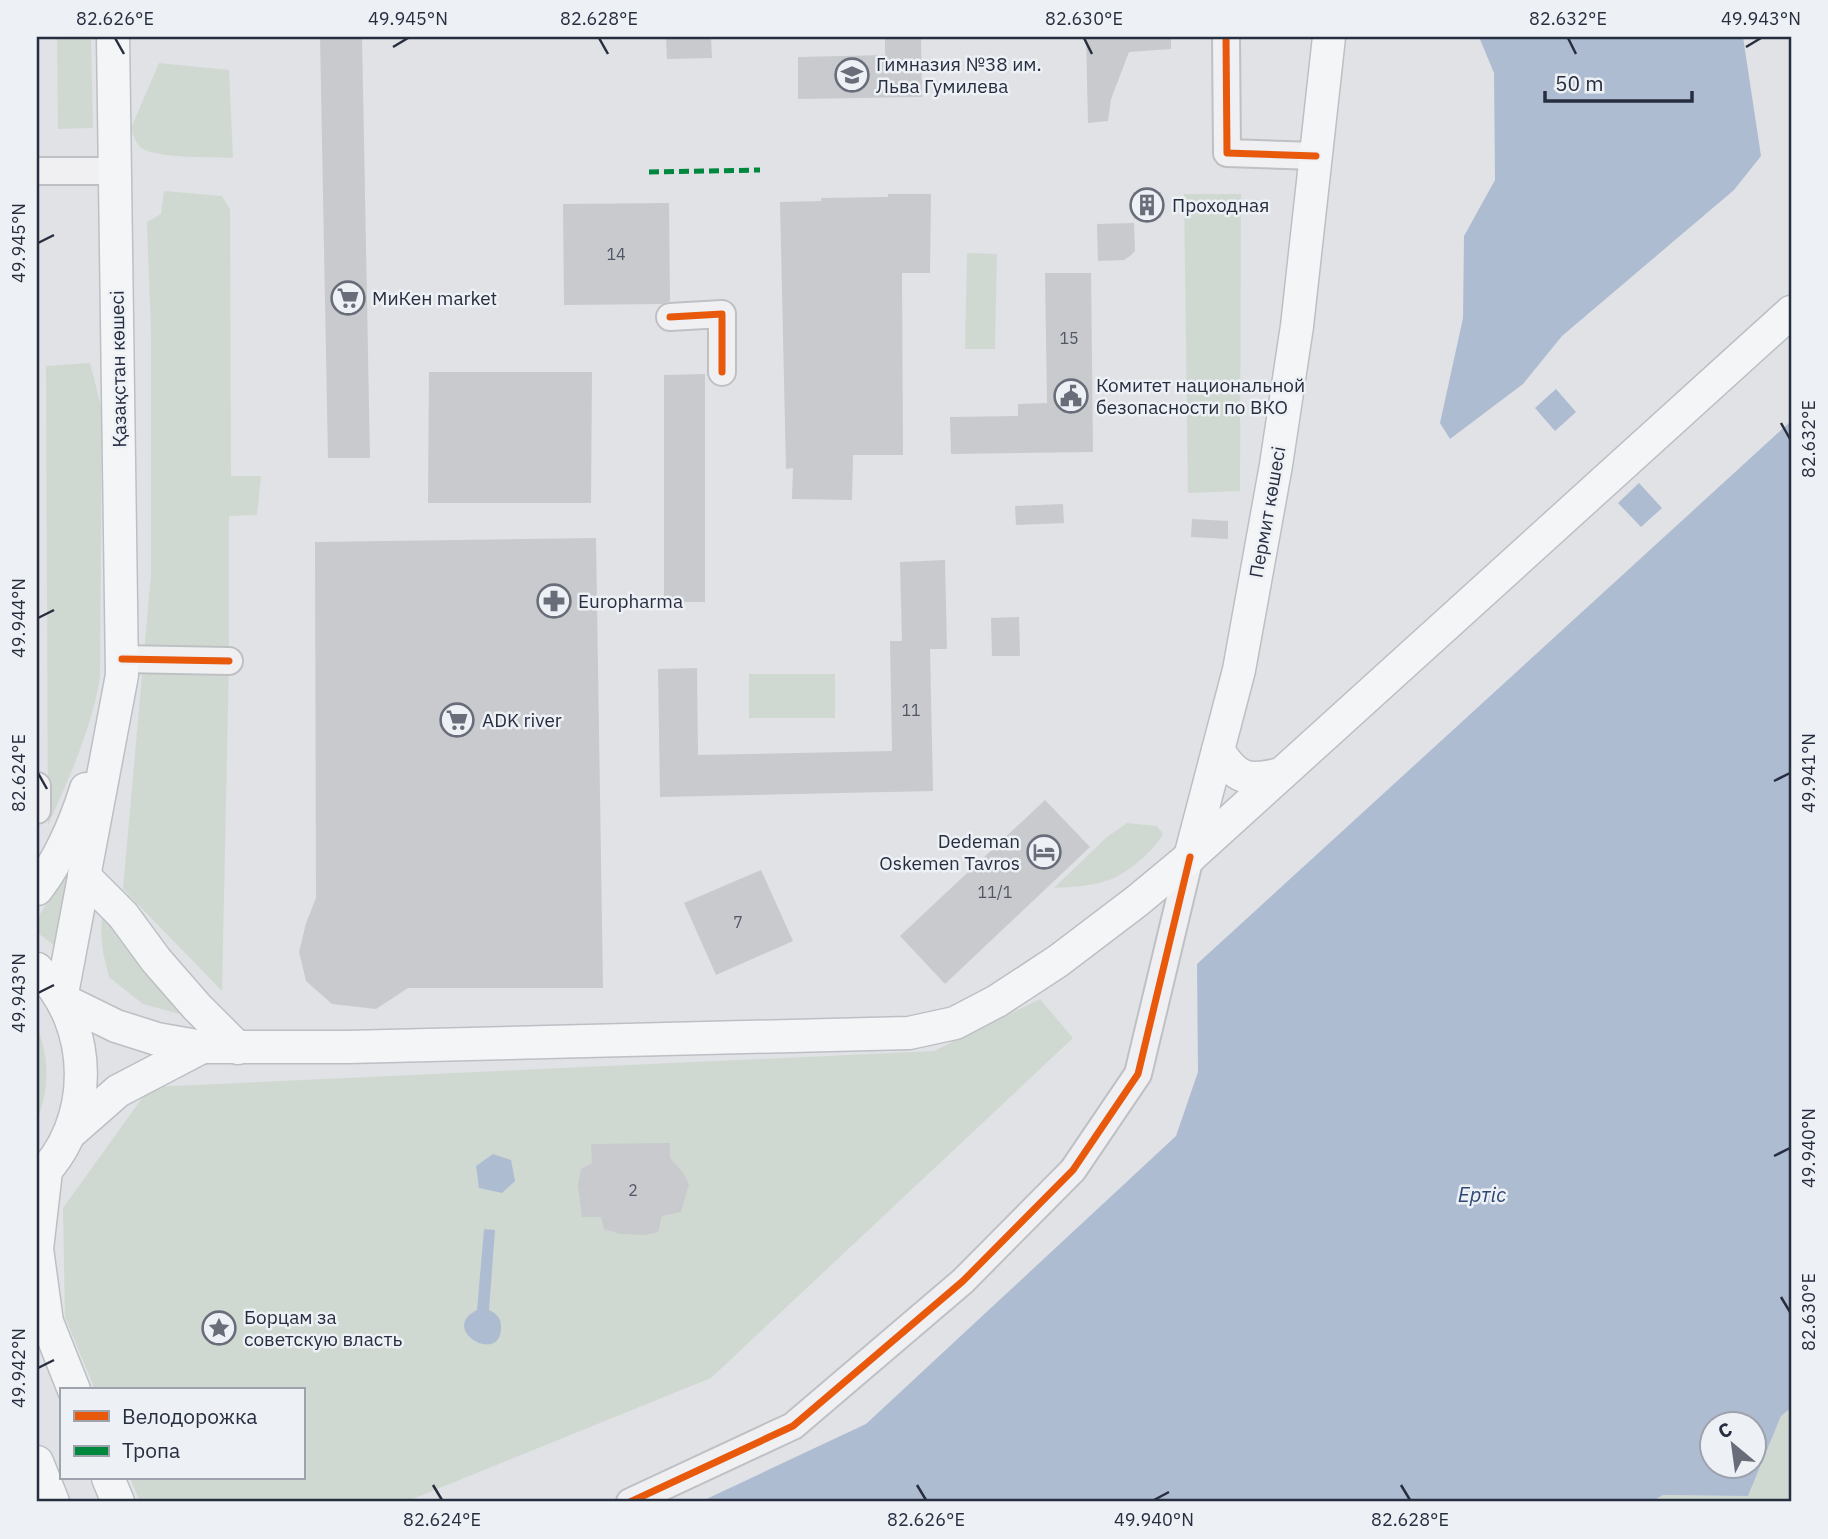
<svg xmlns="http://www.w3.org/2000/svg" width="1828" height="1539" font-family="'IBM Plex Sans',sans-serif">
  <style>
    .green { fill: #d0d9d1 }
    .water { fill: #aebcd2; fill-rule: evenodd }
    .building { fill: #c8cace }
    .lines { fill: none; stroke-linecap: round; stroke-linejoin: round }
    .minor-casing { stroke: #bec0c4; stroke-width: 30 }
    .major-casing { stroke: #bcbfc4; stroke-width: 35 }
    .minor { stroke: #f0f0f2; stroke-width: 26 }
    .major { stroke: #f4f5f6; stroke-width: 32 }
    .quiet { stroke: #00873e; stroke-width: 5; stroke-dasharray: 10 5; stroke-linecap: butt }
    .cycleway-casing { stroke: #edf0f5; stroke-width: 11 }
    .cycleway { stroke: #e8590c; stroke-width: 7 }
    .ticks { fill: none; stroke: #272e3f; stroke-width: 2.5 }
    .labels { text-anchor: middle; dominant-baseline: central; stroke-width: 5; stroke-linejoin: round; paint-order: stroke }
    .number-label { font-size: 16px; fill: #505664 }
    .poi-label { font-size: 19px; fill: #272e3f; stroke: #edf0f5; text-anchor: start }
    .street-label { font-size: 19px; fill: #272e3f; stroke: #edf0f5 }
    .water-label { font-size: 21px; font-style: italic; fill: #304974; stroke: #edf0f5 }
    .neatline { fill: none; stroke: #272e3f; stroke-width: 2.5 }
    .ticks-label { font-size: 18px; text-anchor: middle; fill: #272e3f }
  </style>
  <rect width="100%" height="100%" fill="#e0e2e6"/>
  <g class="green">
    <path d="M57,37H91L93,128L58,129Z"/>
    <path d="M159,63L229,70L233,158C212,157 162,158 145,150C136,147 134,136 131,128Z"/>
    <path d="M164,191L222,196L230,209L231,476H261L257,515L229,516V661L222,991L123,889L151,574V333L147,222L161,214Z"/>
    <path d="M1184,194H1241L1240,491L1188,493Z"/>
    <path d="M967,253L997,254L995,349H965Z"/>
    <path d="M90,363L102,410L100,678C91,729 70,777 48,825L46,366Z"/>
    <rect x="749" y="674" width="86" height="44"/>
    <path d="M95,811L55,946L38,933L37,919L56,888Z"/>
    <path d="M1127,823L1157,826L1163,834C1156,849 1124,876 1109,880C1092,886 1072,887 1054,888L1107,837Z"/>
    <path d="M103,903L191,1017L143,1004L109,977L103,953L101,933Z"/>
    <path d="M1040,999L1073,1038L711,1378L405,1502H140L130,1478H303V1390H95L65,1317L63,1208L150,1087L934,1051Z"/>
    <path d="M37,1027C50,1059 49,1089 37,1121Z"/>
    <path d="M1791,1408V1502H1651L1663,1495L1748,1496L1781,1416Z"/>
  </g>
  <g class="water">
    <path d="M1479,37H1743L1761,156L1734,190L1562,336L1523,384L1450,439L1440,423L1463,318L1464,236L1495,180L1494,73Z"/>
    <path d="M1556,389L1576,412L1555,431L1535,408Z"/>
    <path d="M1791,421V1408L1781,1416L1748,1496L1663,1495L1651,1502H700L866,1424L1176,1136L1198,1072L1197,964ZM1713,1424H1755V1466H1713Z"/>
    <path d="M1639,483L1662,508L1641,527L1618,503Z"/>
    <path d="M493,1154L511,1160L515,1181L502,1193L479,1188L476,1166Z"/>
    <path d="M484,1229L495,1230L489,1310C496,1313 501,1318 501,1326C503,1367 437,1330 477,1310Z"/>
  </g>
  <g class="building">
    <path d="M320,37H362L370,458H328Z"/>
    <path d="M666,37H711L712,58L667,59Z"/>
    <path d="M885,37H921L922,97L798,99V57L885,55Z"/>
    <path d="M1086,37H1171V49L1129,52L1111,99L1108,121L1088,123Z"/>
    <path d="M1133,192H1161V218L1134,219Z"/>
    <path d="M888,194H931L930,273H902L903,455H853L852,500L792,499L793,468L786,469L780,202L821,201V198L888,197Z"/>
    <path d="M669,203L670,301L662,304L564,305L563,204Z"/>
    <path d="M1134,223L1135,251L1130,256L1124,260L1098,261L1097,224Z"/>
    <path d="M1045,273H1091L1093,452L951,454L950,417L1018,416V404L1047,403Z"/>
    <path d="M429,372H592L591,503H428Z"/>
    <path d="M705,374V602H664V375Z"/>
    <path d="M1063,504L1064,523L1016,525L1015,506Z"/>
    <path d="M1192,519L1228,521V539L1191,537Z"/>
    <path d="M596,538L603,988H408L376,1009L332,1004L306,981L299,952L306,923L316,898L315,542Z"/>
    <path d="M945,560L947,649H930L933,791L660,797L658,669L697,668L698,755L892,751L890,641H902L900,562Z"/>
    <path d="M1019,617L1020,656H992L991,618Z"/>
    <path d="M1045,800L1090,847L945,984L900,936Z"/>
    <path d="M761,870L793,941L716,975L684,903Z"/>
    <path d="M670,1143V1158L683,1173L689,1184L681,1212L662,1216L658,1232L646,1235L620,1234L604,1229L601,1217H582L578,1185L581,1169L592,1163L591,1144Z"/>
  </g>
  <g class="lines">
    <defs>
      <g id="minor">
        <path d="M1226,37L1227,153L1316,156"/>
        <path d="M37,171H116"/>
        <path d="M670,317L722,314V372"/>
        <path d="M122,659L229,661"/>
        <path d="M37,786V810"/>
        <path d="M630,1502L793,1426L963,1281L1073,1170L1138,1074L1190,857"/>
      </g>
      <g id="major">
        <path d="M113,37L122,675L61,999L116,1026L157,1039L202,1047H348L909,1033L955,1023L997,1001L1058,961L1137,901L1190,857L1791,312"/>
        <path d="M1218,750C1237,780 1248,782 1281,774"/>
        <path d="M1190,857L1239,670L1276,465L1297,326L1329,37"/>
        <path d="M84,876L123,915L156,960L197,1007L238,1048"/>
        <path d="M37,889C60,859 75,824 86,789"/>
        <path d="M37,969C95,1023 96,1125 37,1179"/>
        <path d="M69,1134L118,1091L202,1047"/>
        <path d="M46,1171L37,1249L47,1322L74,1390"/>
        <path d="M37,1462L53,1502"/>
        <path d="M108,1478L118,1502"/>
      </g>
    </defs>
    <use href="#minor" class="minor-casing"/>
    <use href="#major" class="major-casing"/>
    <use href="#minor" class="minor"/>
    <use href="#major" class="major"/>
    <path class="quiet" d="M649,172L760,170"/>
    <defs>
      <g id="cycleway">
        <path d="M1226,37L1227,153L1316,156"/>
        <path d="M670,317L722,314V372"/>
        <path d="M122,659L229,661"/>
        <path d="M630,1502L793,1426L963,1281L1073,1170L1138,1074L1190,857"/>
      </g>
    </defs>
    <use href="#cycleway" class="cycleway-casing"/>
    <use href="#cycleway" class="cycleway"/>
  </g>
  <path class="ticks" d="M115,38L124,54M599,38L608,54M1084,38L1092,54M1568,38L1576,54M393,47L408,38M1746,47L1761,38M38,243L54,235M1781,423L1790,439M38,618L54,610M38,773L47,789M1774,781L1790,773M38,993L54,985M1774,1156L1790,1148M1781,1297L1790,1312M38,1368L54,1360M433,1485L442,1500M917,1485L926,1500M1401,1485L1410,1500M1154,1500L1169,1492"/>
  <defs>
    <symbol id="school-ring" viewBox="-11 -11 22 22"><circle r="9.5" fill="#edf0f5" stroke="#686d79" stroke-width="1.5"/><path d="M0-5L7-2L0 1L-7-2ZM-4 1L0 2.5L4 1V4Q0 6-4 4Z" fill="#686d79"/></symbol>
    <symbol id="building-ring" viewBox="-11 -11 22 22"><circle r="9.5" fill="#edf0f5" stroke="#686d79" stroke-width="1.5"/><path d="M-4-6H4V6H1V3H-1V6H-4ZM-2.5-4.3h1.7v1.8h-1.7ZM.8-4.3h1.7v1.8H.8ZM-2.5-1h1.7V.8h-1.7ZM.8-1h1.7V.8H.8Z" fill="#686d79"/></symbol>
    <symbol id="supermarket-ring" viewBox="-11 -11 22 22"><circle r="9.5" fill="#edf0f5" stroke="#686d79" stroke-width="1.5"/><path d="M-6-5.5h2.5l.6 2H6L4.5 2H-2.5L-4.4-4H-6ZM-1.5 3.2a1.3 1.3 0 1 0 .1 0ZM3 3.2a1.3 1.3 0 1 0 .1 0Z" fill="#686d79"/></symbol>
    <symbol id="civic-ring" viewBox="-11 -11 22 22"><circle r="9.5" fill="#edf0f5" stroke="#686d79" stroke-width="1.5"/><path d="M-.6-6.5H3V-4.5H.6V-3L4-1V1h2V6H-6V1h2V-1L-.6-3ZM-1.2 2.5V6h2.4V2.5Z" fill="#686d79"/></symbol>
    <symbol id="pharmacy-ring" viewBox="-11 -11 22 22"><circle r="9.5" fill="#edf0f5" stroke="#686d79" stroke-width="1.5"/><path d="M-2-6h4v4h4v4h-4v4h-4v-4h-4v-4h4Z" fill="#686d79"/></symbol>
    <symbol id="hotel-ring" viewBox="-11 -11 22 22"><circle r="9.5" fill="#edf0f5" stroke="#686d79" stroke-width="1.5"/><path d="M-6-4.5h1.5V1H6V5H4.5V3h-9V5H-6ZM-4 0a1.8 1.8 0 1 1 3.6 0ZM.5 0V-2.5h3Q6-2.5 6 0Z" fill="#686d79"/></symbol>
    <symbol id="sight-ring" viewBox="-11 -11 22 22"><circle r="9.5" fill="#edf0f5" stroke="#686d79" stroke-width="1.5"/><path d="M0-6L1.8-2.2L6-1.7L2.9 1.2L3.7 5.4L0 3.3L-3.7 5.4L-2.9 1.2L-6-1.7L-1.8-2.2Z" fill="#686d79"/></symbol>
  </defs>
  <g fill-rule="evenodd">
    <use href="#school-ring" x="833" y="56" width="38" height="38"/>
    <use href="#building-ring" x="1128" y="186" width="38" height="38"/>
    <use href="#supermarket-ring" x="329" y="279" width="38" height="38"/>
    <use href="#civic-ring" x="1052" y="377" width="38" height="38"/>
    <use href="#pharmacy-ring" x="535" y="582" width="38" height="38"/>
    <use href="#supermarket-ring" x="438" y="701" width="38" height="38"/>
    <use href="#hotel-ring" x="1025" y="833" width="38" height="38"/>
    <use href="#sight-ring" x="200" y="1309" width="38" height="38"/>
  </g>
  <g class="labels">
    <g class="number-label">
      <text x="616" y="254">14</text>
      <text x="1069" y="338">15</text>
      <text x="911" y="710">11</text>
      <text x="995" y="892">11/1</text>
      <text x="738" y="922">7</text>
      <text x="633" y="1190">2</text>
    </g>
    <g class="poi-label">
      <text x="876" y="64">Гимназия №38 им.<tspan x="876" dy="22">Льва Гумилева</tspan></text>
      <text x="1172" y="205">Проходная</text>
      <text x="372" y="298">МиКен market</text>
      <text x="1096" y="385">Комитет национальной<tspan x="1096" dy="22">безопасности по ВКО</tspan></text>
      <text x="578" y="601">Europharma</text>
      <text x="482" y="720">ADK river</text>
      <text x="1020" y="841" text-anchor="end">Dedeman<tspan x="1020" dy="22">Oskemen Tavros</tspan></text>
      <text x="244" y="1317">Борцам за<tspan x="244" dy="22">советскую власть</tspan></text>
    </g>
    <g class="street-label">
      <text transform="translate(118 369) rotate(-91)">Қазақстан көшесі</text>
      <text transform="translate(1267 512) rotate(-80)">Пермит көшесі</text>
    </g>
    <g class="water-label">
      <text x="1482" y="1194">Ертіс</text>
    </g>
  </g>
  <rect width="1828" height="1539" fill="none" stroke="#edf0f5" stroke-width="77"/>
  <rect x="60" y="1388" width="245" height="91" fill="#edf0f5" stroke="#9ea2ac" stroke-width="2"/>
  <rect x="74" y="1411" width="35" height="10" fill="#e8590c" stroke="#9ea2ac" stroke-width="2"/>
  <text x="122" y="1424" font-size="21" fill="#272e3f">Велодорожка</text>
  <rect x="74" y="1446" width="35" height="10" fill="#00873e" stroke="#9ea2ac" stroke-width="2"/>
  <text x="122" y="1458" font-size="21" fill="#272e3f">Тропа</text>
  <g transform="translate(1733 1445) rotate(331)"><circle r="33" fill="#edf0f5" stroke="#9ea2ac" stroke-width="2"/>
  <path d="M0-5L12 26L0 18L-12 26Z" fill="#686d79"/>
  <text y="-10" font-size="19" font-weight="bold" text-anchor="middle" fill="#272e3f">С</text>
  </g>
  <path d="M1545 91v10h147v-10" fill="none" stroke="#272e3f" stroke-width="3.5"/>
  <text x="1555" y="91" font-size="21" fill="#272e3f" stroke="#edf0f5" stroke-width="5" paint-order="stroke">50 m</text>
  <rect x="38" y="38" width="1752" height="1462" class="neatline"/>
  <g class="ticks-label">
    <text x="115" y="25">82.626°E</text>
    <text x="408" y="25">49.945°N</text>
    <text x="599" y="25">82.628°E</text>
    <text x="1084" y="25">82.630°E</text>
    <text x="1568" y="25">82.632°E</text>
    <text x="1761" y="25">49.943°N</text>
    <text transform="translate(19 243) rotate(-90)" y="6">49.945°N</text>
    <text transform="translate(1809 439) rotate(-90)" y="6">82.632°E</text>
    <text transform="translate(19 618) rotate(-90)" y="6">49.944°N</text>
    <text transform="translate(1809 773) rotate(-90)" y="6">49.941°N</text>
    <text transform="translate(19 773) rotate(-90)" y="6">82.624°E</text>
    <text transform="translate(19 993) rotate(-90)" y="6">49.943°N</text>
    <text transform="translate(1809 1148) rotate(-90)" y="6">49.940°N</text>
    <text transform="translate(1809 1312) rotate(-90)" y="6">82.630°E</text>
    <text transform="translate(19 1368) rotate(-90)" y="6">49.942°N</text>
    <text x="442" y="1526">82.624°E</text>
    <text x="926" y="1526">82.626°E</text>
    <text x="1154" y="1526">49.940°N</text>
    <text x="1410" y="1526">82.628°E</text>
  </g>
</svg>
